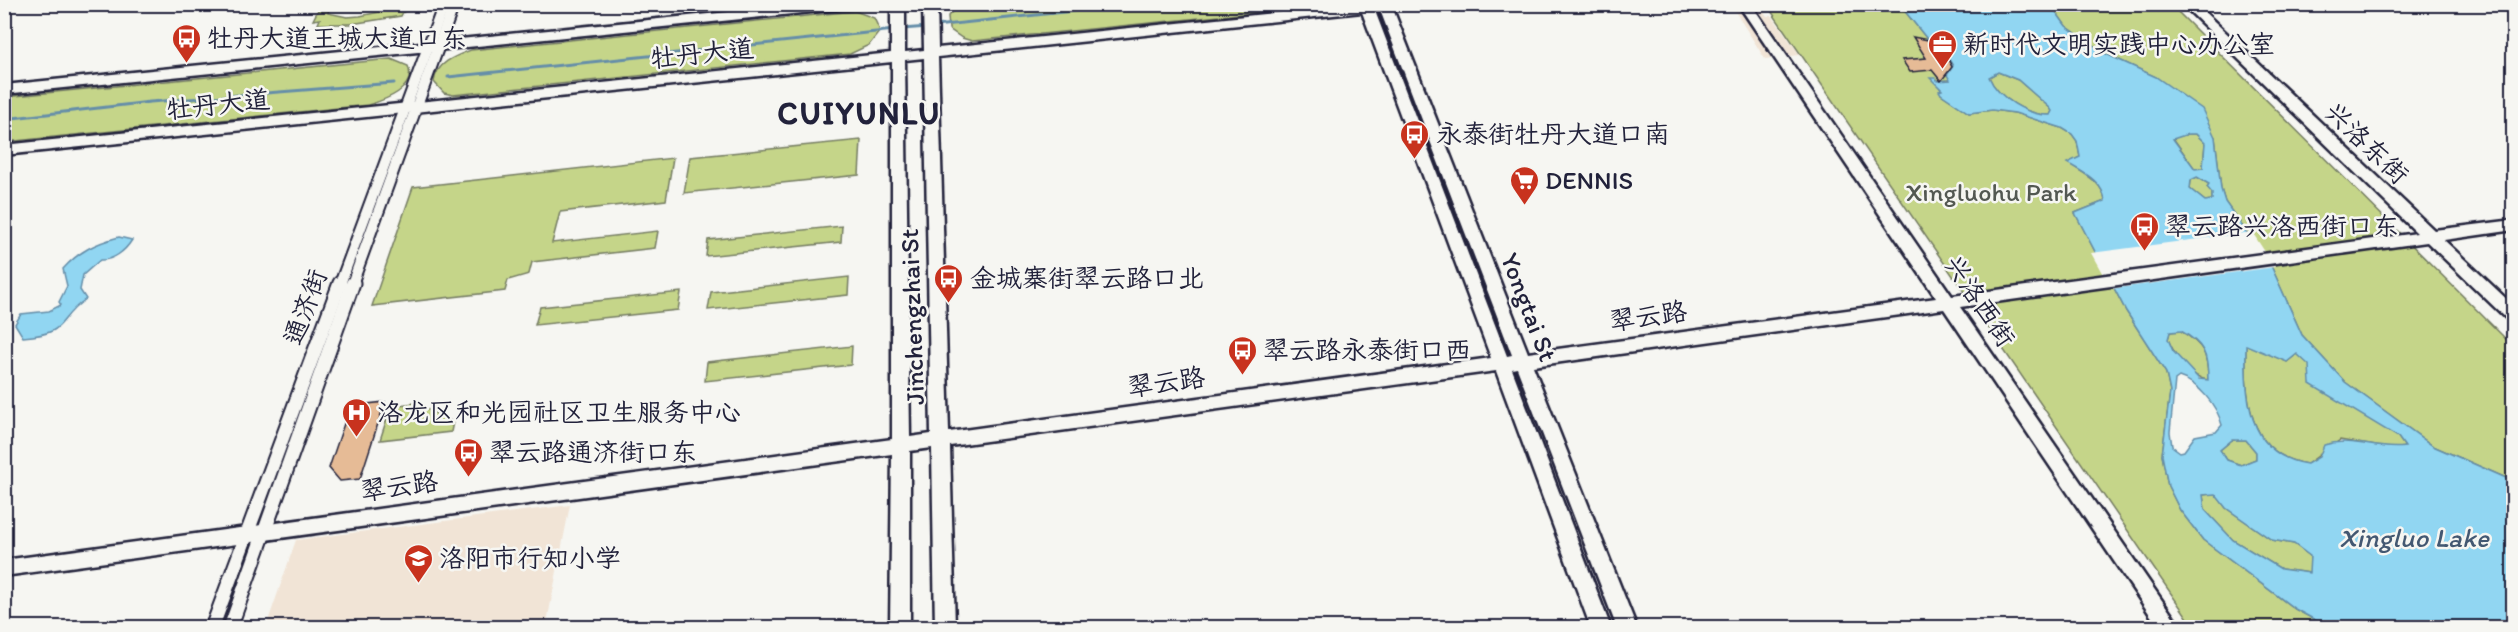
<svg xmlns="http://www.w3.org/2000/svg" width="2518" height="632" font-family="Itim,'LXGW WenKai TC',sans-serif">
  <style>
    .built { fill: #f1e4d6 }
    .green { fill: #c5d589; stroke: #747c62; stroke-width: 1.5 }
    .water { fill: #91d6f2; stroke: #658ea9; stroke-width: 1.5; fill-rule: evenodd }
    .pier { fill: #f6f6f2 }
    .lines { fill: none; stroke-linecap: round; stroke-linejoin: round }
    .stream { stroke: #658ea9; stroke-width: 3 }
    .building { fill: #e6bb96; stroke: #22223b; stroke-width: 1.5 }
    .street-far1-casing { stroke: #22223b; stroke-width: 14 }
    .street-casing { stroke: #22223b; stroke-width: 17 }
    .secondary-casing { stroke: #22223b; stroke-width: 5 }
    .street-far1 { stroke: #f6f6f2; stroke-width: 10 }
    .street { stroke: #f6f6f2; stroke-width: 13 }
    .secondary { fill: #f6f6f2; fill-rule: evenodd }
    .labels { text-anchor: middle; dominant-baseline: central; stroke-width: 5; stroke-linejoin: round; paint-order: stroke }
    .poi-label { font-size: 26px; fill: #22223b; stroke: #f6f6f2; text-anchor: start }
    .street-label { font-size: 26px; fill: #22223b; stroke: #f6f6f2 }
    .park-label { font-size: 26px; fill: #535852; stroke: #f6f6f2 }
    .water-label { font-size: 27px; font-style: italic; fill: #435872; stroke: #f6f6f2 }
    .district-label { font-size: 32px; font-weight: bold; letter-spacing: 1.5px; fill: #22223b; stroke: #f6f6f2 }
  </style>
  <rect width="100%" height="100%" fill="#f6f6f2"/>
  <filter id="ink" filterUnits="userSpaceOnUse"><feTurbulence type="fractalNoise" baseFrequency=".0167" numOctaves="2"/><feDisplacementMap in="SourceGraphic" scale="12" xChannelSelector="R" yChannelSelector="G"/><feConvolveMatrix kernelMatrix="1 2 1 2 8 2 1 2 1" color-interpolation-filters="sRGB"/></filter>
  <g filter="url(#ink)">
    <g class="built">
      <path d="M1731,5H1759L1767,16H1772L1800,55L1765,59Z"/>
      <path d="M570,505L546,627H266L296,540Z"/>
    </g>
    <g class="green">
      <path d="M397,4L419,5L403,12L401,16L351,24H318L320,19L313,20L318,10L329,9L328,13L347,17L360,16L384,11Z"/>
      <path d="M960,4H1330V5L972,41L962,38L949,29L948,16Z"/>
      <path d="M1767,5H1900L1927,39L1942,48L1953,66L1951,80L1936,81L1942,91L1941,94L1969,113L1992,110L2015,113L2062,128L2072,134L2077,141L2080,157L2068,163C2084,174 2103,181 2105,201L2075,213L2126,311L2166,373L2170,392L2162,455L2168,486L2180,510L2203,540L2295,609L2328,627H2194Z"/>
      <path d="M2051,5H2171L2513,346V481L2433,446L2345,382L2302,335L2272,268L2225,202L2221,189L2215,137L2156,77L2104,53L2066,26Z"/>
      <path d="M855,11L874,18L880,31L869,45L850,54L453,95L444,93L434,82C436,63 455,56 471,50Z"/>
      <path d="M391,59L408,66C417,89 385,100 368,105L5,142V97Z"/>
      <path d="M1998,72L2018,80L2050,108L2052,111L2050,115C2028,116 1997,97 1989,77Z"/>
      <path d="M2188,134H2196L2205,143L2203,168L2195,169L2173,138Z"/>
      <path d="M861,140L859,175L684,193L690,157Z"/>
      <path d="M673,158L666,200L560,212L552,243L658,231L655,248L532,262L529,274L508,280L505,291L372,306L413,187Z"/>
      <path d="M2197,177L2209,184L2207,187L2212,192V200L2205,201L2190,189L2191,180Z"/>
      <path d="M842,226L841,242L706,256L708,240Z"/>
      <path d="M849,277L848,295L708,310L711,292Z"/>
      <path d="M681,292L678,310L535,325L540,307Z"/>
      <path d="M2181,331C2204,345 2208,354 2208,380C2191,378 2174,355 2168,339L2170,332Z"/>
      <path d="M2246,344L2287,362L2297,354L2398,437L2405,447L2394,449L2340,440L2307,464C2246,455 2245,393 2246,344Z"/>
      <path d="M852,346L851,365L705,381L707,362Z"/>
      <path d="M415,403L453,422L451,432L380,440L391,406Z"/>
      <path d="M2232,440H2246L2256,452V459L2241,465L2227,460L2220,450Z"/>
      <path d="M2215,493L2226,508L2272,540L2294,544L2310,556V573L2281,569L2233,540L2205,510L2203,495Z"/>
    </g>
    <g class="water">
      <path d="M1900,5H2051L2066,26L2104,53L2156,77L2202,109L2215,137L2221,189L2225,202L2272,268L2302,335L2345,382L2433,446L2513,481V627H2328L2295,609L2203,540L2180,510L2168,486L2162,455L2170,392L2166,373L2126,311L2075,213L2105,201C2103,181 2084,173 2067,163L2080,157L2077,141L2072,134L2062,128L2015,113L1992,110L1969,113L1941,94L1939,91L1942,90L1930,78H1935L1938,81L1950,80L1947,75L1953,66L1942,48L1927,39ZM1998,72L2018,80L2050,108L2052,111L2050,115C2028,116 1997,97 1989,77ZM2188,134H2196L2205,143L2203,168L2195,169L2173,139ZM2197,177L2209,184L2207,187L2212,193V200L2205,201L2190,189L2191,180ZM2181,331C2204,344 2208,354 2208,380L2199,379L2173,351L2168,339L2170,332ZM2246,345L2287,362L2297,354L2309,365L2310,384L2398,437L2405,447C2376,451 2353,436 2324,445L2319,457L2307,464C2246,455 2245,394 2246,345ZM2179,377C2199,383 2217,406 2222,425L2216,432L2195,436L2184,451L2180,452L2172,446L2170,432L2175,380ZM2232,440H2246L2256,452V459L2241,465L2227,460L2220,450ZM2215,494L2226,508L2272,540L2294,544L2310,556L2309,573L2281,569L2233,540L2205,510L2203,495Z"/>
      <path d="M119,237L132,240C125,251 113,261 100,260L83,275L80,290L86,299C54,321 71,333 23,337L15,324L21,314L49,311L61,305L59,302L67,286L63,269C79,251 96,243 119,237Z"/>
    </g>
    <path class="pier" d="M2252,232L2275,267L2111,289L2091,253Z"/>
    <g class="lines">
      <g class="stream">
        <path d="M935,26L1136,4"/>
        <path d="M902,29L928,27"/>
        <path d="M448,77L895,30"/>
        <path d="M4,119L150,102L394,83"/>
      </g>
    </g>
    <g class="building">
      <path d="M1913,37L1933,41L1943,50L1952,67L1941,81L1932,70L1910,72L1902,60L1926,58Z"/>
      <path d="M385,402L360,479L340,481L329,468L350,406Z"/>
    </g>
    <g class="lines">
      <defs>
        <g id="street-far1">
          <path d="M340,284L444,4"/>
          <path d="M352,284L454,4"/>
        </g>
        <g id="street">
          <path d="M212,628L340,283"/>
          <path d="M230,628L353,283"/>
        </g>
        <g id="secondary">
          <path d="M807,4H857L851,8L4,94V85Z"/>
          <path d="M891,4H905V52L924,50L923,4H937L938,48L1360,4H1410L1393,9L1528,353L1936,298L1738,4H1751L1952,296L2417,233L2182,4H2196L2434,230L2514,220V230L2444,240L2514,306V322L2508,320L2427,242L1960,307L2181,628H2159L1944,309L1533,366L1637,628H1617L1517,368L1512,369L1611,628H1591L1496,371L950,446L955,628H935L932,448L910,451V628H890L892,454L4,576V560L892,439V62L4,155V145L891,53ZM1380,10L1512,355L1507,356L1375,11ZM1362,12L1491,358L949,432L938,57ZM924,58L931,434L910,437L905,60Z"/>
        </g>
      </defs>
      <use href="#street-far1" class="street-far1-casing"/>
      <use href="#street" class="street-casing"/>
      <use href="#secondary" class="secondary-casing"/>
      <use href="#street-far1" class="street-far1"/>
      <use href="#street" class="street"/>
      <use href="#secondary" class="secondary"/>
    </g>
  </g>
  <defs>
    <symbol id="bus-pin" viewBox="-11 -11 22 30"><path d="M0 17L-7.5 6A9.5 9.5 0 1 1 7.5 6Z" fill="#c8321e" stroke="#f6f6f2"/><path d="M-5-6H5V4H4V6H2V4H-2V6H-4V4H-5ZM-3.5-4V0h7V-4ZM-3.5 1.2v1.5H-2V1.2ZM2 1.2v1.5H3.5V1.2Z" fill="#fff"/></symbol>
    <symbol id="office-pin" viewBox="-11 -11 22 30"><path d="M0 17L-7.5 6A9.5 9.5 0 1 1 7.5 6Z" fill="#c8321e" stroke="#f6f6f2"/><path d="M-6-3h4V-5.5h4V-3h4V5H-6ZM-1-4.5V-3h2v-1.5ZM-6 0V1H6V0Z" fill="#fff"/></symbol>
    <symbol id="supermarket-pin" viewBox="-11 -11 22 30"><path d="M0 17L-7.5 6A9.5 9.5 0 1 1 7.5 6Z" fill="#c8321e" stroke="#f6f6f2"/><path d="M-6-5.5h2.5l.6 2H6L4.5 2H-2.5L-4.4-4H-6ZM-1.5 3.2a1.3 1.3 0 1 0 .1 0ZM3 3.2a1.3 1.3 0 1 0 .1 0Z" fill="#fff"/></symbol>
    <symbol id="hospital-pin" viewBox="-11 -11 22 30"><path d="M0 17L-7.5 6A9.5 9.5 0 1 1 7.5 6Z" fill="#c8321e" stroke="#f6f6f2"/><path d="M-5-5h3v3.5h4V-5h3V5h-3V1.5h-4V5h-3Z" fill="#fff"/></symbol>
    <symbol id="school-pin" viewBox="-11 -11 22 30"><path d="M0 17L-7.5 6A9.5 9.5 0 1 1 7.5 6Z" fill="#c8321e" stroke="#f6f6f2"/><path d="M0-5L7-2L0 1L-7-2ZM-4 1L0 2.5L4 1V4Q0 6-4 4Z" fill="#fff"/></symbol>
  </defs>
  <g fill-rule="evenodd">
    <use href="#bus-pin" x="170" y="22" width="33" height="45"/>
    <use href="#office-pin" x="1926" y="28" width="33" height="45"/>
    <use href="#bus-pin" x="1398" y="118" width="33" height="45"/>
    <use href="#supermarket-pin" x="1508" y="164" width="33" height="45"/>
    <use href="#bus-pin" x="2128" y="210" width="33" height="45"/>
    <use href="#bus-pin" x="932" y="262" width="33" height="45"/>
    <use href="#bus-pin" x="1226" y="334" width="33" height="45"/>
    <use href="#hospital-pin" x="340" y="396" width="33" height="45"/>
    <use href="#bus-pin" x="452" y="436" width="33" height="45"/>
    <use href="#school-pin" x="402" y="542" width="33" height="45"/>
  </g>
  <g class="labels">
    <g class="poi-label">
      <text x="207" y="38">牡丹大道王城大道口东</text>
      <text x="1963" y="44">新时代文明实践中心办公室</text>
      <text x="1436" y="134">永泰街牡丹大道口南</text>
      <text x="1545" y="180">DENNIS</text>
      <text x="2165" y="226">翠云路兴洛西街口东</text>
      <text x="970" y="278">金城寨街翠云路口北</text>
      <text x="1263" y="350">翠云路永泰街口西</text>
      <text x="377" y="412">洛龙区和光园社区卫生服务中心</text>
      <text x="489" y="452">翠云路通济街口东</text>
      <text x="439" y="558">洛阳市行知小学</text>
    </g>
    <g class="street-label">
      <text transform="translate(702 53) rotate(-6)">牡丹大道</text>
      <text transform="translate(218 104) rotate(-6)">牡丹大道</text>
      <text transform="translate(2367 143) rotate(44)">兴洛东街</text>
      <text transform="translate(1980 301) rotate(56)">兴洛西街</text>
      <text transform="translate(305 307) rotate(-70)">通济街</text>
      <text transform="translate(1529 307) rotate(69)">Yongtai St</text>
      <text transform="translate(1648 316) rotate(-8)">翠云路</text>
      <text transform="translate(912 317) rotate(-92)">Jinchengzhai St</text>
      <text transform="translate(1166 382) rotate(-8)">翠云路</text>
      <text transform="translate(399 486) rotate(-8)">翠云路</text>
    </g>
    <g class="park-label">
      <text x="1991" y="192">Xingluohu Park</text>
    </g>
    <g class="water-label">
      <text x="2414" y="537">Xingluo Lake</text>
    </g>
    <g class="district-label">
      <text x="859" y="113">CUIYUNLU</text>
    </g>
  </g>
  <rect width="2518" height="632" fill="none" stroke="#f6f6f2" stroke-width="24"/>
  <rect x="12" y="12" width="2494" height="608" fill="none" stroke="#22223b" stroke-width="2" filter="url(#ink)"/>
</svg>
